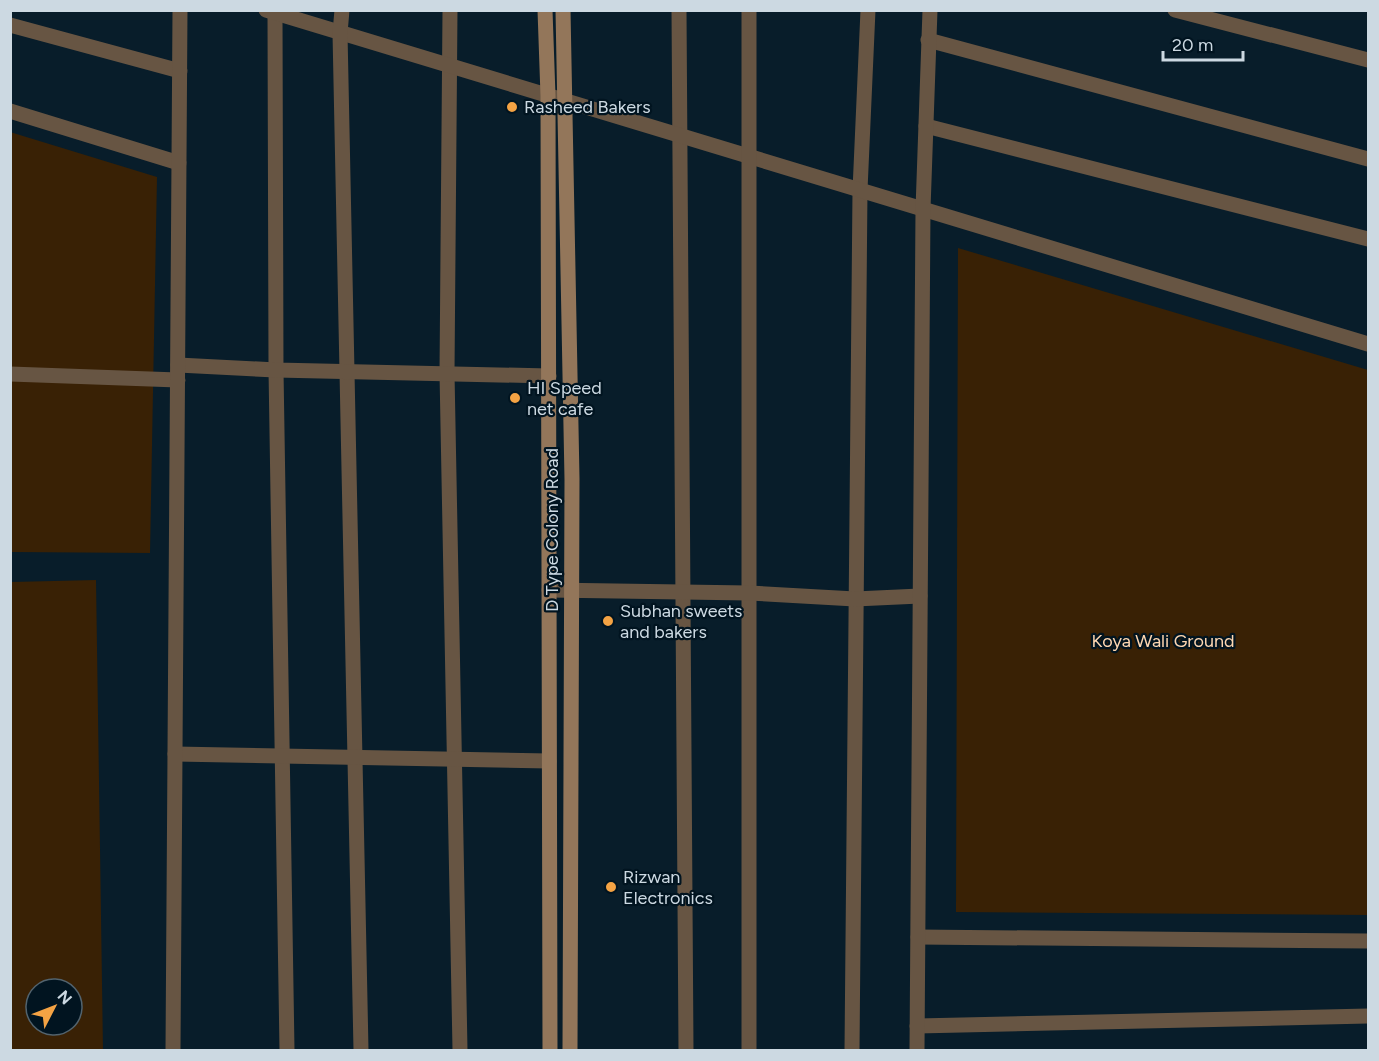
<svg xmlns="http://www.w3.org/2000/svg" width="1379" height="1061" font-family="Figtree,sans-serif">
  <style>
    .green { fill: #392105; fill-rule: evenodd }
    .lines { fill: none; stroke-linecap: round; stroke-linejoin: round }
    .pedestrian { stroke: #675543; stroke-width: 15 }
    .minor { stroke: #675543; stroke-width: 15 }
    .secondary { stroke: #93765a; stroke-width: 15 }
    .poi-dot { fill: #f4a344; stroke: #011420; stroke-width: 2 }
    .labels { text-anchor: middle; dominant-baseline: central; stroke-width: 4.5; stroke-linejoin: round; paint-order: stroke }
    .poi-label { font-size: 18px; fill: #ccd9e2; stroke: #011420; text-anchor: start }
    .street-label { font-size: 18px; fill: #ccd9e2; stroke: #011420 }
    .park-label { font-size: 18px; fill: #fed7b1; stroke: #011420 }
  </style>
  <rect width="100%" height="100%" fill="#081d2a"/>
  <g class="green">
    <path d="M10,132L157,177L150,553L11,552Z"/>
    <path d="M958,248L1368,370V915L956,912Z"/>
    <path d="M96,580L103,1050H11V582ZM36,989H72V1025H36Z"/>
  </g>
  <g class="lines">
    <g class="pedestrian">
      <path d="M450,10L447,373L460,1050"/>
      <path d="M679,10L686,1050"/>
      <path d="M1175,10L1368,60"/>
      <path d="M275,13L276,370L287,1050"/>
      <path d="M10,25L180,71"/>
      <path d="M926,126L1368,239"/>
      <path d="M10,374L178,380"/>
      <path d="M917,1026L1368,1016"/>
      <path d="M852,1050L860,190L868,10"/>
    </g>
    <g class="minor">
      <path d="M266,10L1368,344"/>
      <path d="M342,10L340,33L361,1050"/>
      <path d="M749,10V1050"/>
      <path d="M928,40L1368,159"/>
      <path d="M10,111L179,163"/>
      <path d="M178,365L276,370L549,376"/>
      <path d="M549,590L749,593L855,599L920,596"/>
      <path d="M175,754L549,761"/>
      <path d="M918,937L1368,941"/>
      <path d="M173,1050L180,10"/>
      <path d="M917,1050L923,209L930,10"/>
    </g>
    <g class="secondary">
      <path d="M545,10L548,96L550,1050"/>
      <path d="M563,10L572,479L570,1050"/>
    </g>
  </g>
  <g class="poi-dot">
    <circle cx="512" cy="107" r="6"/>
    <circle cx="515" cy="398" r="6"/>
    <circle cx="608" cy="621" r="6"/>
    <circle cx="611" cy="887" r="6"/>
  </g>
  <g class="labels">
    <g class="poi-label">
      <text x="524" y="107">Rasheed Bakers</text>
      <text x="527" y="388">HI Speed<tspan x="527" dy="21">net cafe</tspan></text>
      <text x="620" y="611">Subhan sweets<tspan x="620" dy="21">and bakers</tspan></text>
      <text x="623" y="877">Rizwan<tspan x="623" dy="21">Electronics</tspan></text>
    </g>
    <g class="street-label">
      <text transform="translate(552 530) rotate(-90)">D Type Colony Road</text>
    </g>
    <g class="park-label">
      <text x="1163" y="641">Koya Wali Ground</text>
    </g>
  </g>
  <rect width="1379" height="1061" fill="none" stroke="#ccd9e2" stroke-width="24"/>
  <g transform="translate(54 1007) rotate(48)"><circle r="28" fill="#011420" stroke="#52636e" stroke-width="1.5"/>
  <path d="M0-4.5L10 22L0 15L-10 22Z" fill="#f4a344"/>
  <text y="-9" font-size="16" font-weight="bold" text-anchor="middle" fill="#ccd9e2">N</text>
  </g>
  <path d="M1163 51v9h80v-9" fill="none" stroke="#ccd9e2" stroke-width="3"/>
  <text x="1172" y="51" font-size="18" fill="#ccd9e2" stroke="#011420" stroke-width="4.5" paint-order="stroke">20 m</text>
</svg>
